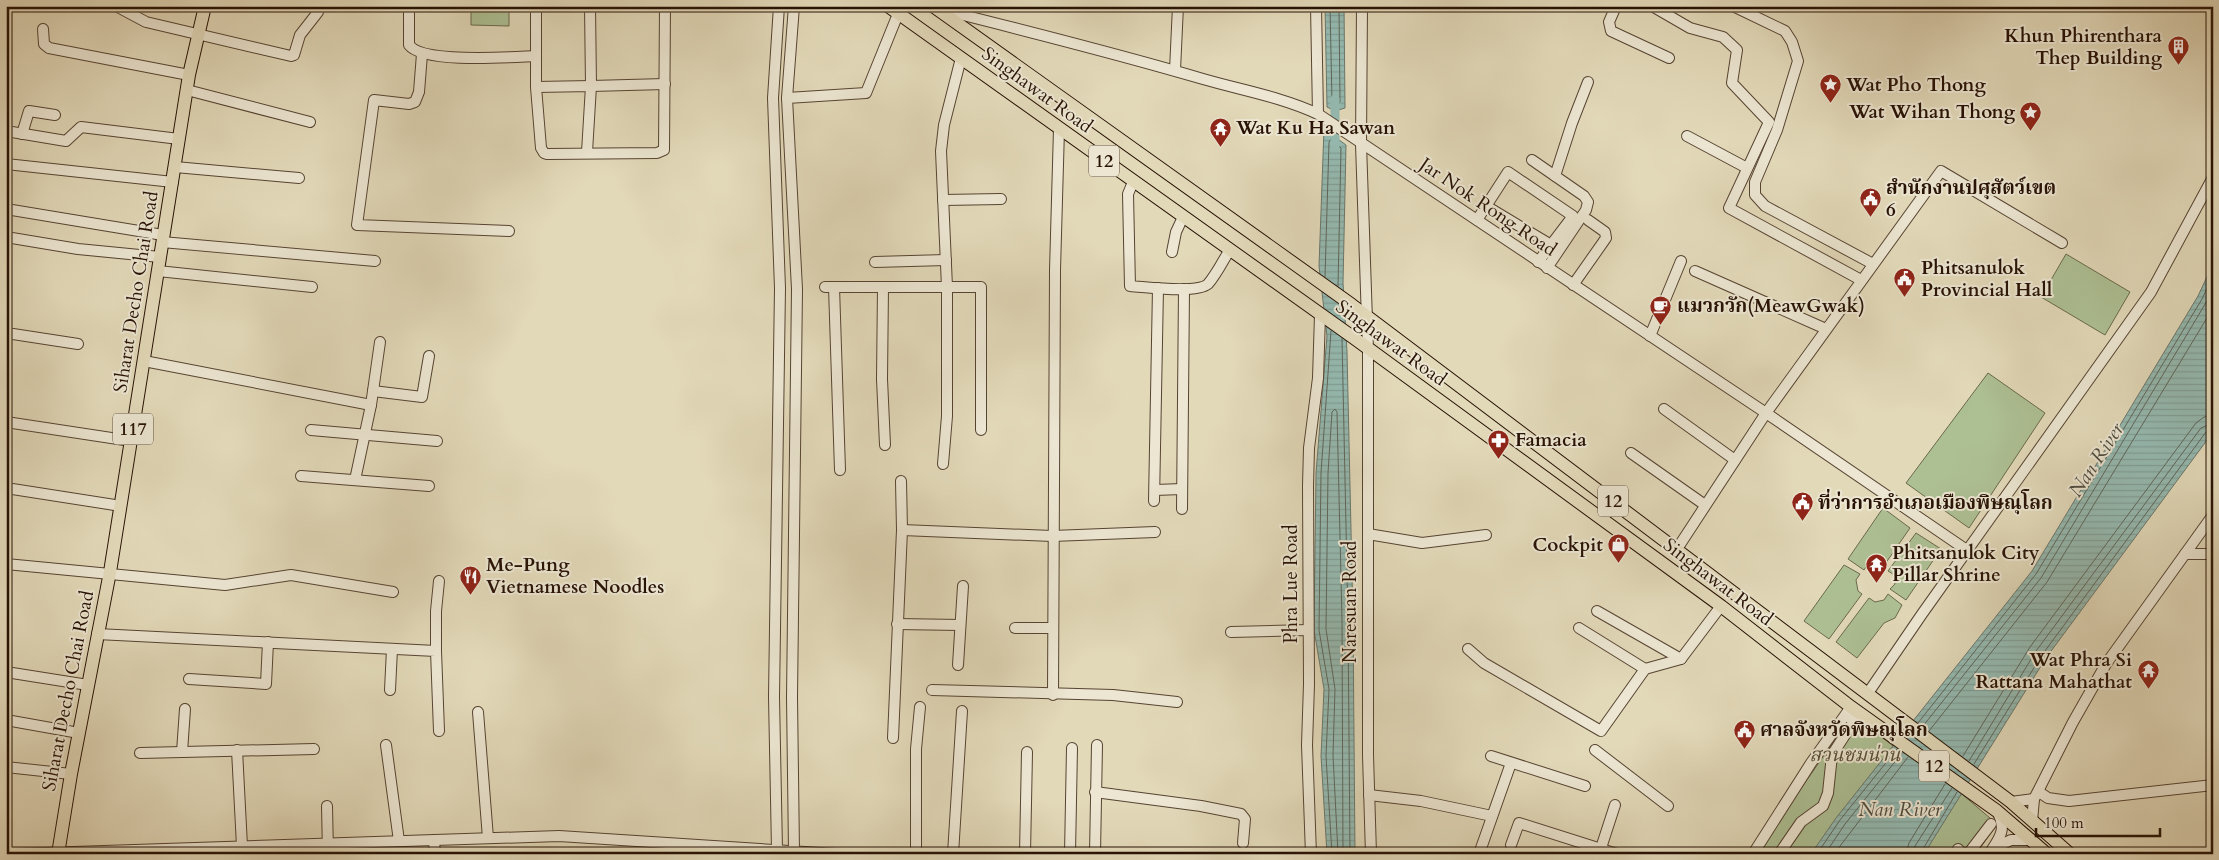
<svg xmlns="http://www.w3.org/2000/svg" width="2219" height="860" font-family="Cardo,'Noto Serif Thai',serif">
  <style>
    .green { fill: #adc094; stroke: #6a694c }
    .water { fill: url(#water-rules); stroke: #69776c }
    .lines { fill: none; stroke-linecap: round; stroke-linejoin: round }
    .shore { stroke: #5e665b; stroke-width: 1 }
    .canal { stroke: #95bab1; stroke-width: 9 }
    .minor-casing { stroke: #564432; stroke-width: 12 }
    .major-casing { stroke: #271205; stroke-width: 14 }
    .minor { stroke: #ece6d2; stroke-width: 10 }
    .major { stroke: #e2d9b9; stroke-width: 12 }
    .labels { text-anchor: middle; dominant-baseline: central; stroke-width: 4; stroke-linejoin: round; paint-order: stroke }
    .shield { fill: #ece6d2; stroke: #625242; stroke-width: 1 }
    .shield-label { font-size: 18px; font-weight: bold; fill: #271205 }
    .poi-label { font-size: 19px; font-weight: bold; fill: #271205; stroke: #ece6d2; text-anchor: start }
    .street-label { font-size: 19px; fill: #271205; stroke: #ece6d2 }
    .park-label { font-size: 19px; font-style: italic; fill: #564f37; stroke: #ece6d2 }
    .water-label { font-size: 20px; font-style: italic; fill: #4e4d41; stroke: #ece6d2 }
  </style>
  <defs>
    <pattern id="water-rules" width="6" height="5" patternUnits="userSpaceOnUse" patternTransform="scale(1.25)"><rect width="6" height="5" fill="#95bab1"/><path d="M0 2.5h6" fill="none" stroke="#809f97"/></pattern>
  </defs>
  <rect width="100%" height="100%" fill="#e2d9b9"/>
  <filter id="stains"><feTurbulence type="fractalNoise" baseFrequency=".004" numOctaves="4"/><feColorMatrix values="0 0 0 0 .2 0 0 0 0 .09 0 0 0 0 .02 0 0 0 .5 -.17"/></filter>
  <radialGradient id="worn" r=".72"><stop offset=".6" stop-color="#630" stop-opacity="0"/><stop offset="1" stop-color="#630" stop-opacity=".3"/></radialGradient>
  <g class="green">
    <path d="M471,6H509V26L471,25Z"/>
    <path d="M2066,254L2130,292L2105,335L2041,297Z"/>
    <path d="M1988,373L2045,413L1969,528L1906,483Z"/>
    <path d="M1883,508L1910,528L1883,567L1877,563L1868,564L1864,570L1848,559Z"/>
    <path d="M1916,533L1941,549L1906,600L1890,589L1895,584L1893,574L1888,571Z"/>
    <path d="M1844,565L1860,574L1856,580L1858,591L1862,594L1829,639L1804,621Z"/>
    <path d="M1888,594L1902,605L1895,618L1884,623L1857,658L1836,642L1869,598L1875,602L1884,600Z"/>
    <path d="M1853,714L1893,746L1816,854H1755Z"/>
    <path d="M1956,789L1997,824L1976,854H1915Z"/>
  </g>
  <g class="water">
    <path d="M1325,6H1344L1345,108L1335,111L1327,107Z"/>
    <path d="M1324,129L1346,145L1343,283L1347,352L1353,620L1355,854H1327L1321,756L1324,689L1314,630L1316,473L1327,336L1319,266Z"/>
    <path d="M2213,264V432L2046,658L1924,854H1811L1836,818L2032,571L2198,296Z"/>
  </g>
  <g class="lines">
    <g class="shore">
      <path d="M1330,6L1332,102L1336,105L1340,102L1339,6"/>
      <path d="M1325,277L1329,142L1331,139L1341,148L1338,286"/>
      <path d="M1331,331L1321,473L1319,630L1329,689L1326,756L1332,854"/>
      <path d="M1342,338L1348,620L1350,854"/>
      <path d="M1918,723L2036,574L2202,299L2213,276"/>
      <path d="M1923,726L2041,578L2213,291"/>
      <path d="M1929,731L2047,582L2213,308"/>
      <path d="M1963,756L2030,647L2196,423L2204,417L2213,416"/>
      <path d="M1969,761L2036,651L2201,428L2213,423"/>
      <path d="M1974,764L2042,655L2206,432L2213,429"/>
      <path d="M1338,854L1333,755L1335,689L1326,629L1328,473L1332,412L1335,409L1337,412L1342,620L1343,854"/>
      <path d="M1817,854L1840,820L1897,749"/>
      <path d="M1825,854L1845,824L1902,753"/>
      <path d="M1834,854L1908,757"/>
      <path d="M1906,854L1909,843L1945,784"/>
      <path d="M1914,854L1915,846L1952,788"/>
      <path d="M1920,854L1957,792"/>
    </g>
    <path class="canal" d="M1335,146V99"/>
    <defs>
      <g id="minor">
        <path d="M116,6L146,22L291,56L294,55L300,35L318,12"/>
        <path d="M409,6V45C423,64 511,57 536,56"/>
        <path d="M536,6V87L541,148L544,153L547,154L657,153L664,150L665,6"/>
        <path d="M590,6L591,86L665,84"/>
        <path d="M1316,6L1318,114"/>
        <path d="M1362,6L1361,144L1368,350V755L1371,854"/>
        <path d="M1616,6L1609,22L1611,31L1669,58"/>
        <path d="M1652,6L1690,28L1723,37L1737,50L1732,83L1769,122L1729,208L1861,280"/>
        <path d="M1733,6L1785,31L1792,42L1798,61L1777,130L1755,182V195L1765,206L1873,264"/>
        <path d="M939,9C1027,31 1115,53 1203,79C1241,90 1282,97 1318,114L1766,413L1968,551"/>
        <path d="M43,29L44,44L49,48L189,75"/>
        <path d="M422,54L419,92L415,102L409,104L374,100L357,225L509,231"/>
        <path d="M1175,70L1178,6"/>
        <path d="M536,87L591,86L587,152"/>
        <path d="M187,90L310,122"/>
        <path d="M787,98L866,93L898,14"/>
        <path d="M6,131L66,141L81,127L179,139"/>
        <path d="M22,134L29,111L55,115"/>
        <path d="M1687,136L1747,168"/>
        <path d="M1532,160L1584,196L1588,202L1586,210L1547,268"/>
        <path d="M6,164L173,182"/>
        <path d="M175,167L299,178"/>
        <path d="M1555,176L1572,123L1588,82"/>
        <path d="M1133,182L1128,194L1130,286C1147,287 1196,294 1208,284C1216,275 1223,261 1229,251"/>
        <path d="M943,200L1001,199"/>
        <path d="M1486,206L1551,245"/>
        <path d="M6,209L163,235"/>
        <path d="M1477,220L1508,172L1573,216L1538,262"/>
        <path d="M6,237L78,249L160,257"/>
        <path d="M162,242L375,261"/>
        <path d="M1172,252L1176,232L1183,217"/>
        <path d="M875,262L946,260"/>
        <path d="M158,271L312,287"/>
        <path d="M1695,271L1826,329"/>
        <path d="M1573,285L1606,238L1605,232L1588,220"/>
        <path d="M825,287H981V430"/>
        <path d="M834,287L840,470"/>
        <path d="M883,287L882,379L885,445"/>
        <path d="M6,336L13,334L78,344"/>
        <path d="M1650,336L1681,261"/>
        <path d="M144,361L371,405"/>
        <path d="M373,391L422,397L429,356"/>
        <path d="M1664,409L1735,460"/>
        <path d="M6,422L131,441"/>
        <path d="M311,430L437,441"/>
        <path d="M1631,453L1705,505"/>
        <path d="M943,464L947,416V287L941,151L944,125L961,58"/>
        <path d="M301,476L429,486"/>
        <path d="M355,480L371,405L380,342"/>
        <path d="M6,488L121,506"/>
        <path d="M1155,490L1182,489"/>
        <path d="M1154,501L1158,288"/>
        <path d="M1182,509L1184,289"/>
        <path d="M902,530L1052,536L1155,532"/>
        <path d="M1368,534L1422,543L1486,535"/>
        <path d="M1677,549L1766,413L1941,171L2062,243"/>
        <path d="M2185,554H2213"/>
        <path d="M6,564L225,585L291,575L393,592"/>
        <path d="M1597,611L1681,659"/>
        <path d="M897,624L960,625"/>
        <path d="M1015,628H1053"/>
        <path d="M1579,628L1645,669"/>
        <path d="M1231,632L1308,630"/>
        <path d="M97,634L436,651L439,731"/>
        <path d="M1468,649L1484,663L1601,731L1645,669L1681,659L1721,606"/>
        <path d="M436,651V611L439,581"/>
        <path d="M958,665L963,586"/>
        <path d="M6,672L88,685"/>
        <path d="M189,679L266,684L268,642"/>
        <path d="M390,690L392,649"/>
        <path d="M932,690L1113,695L1177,702"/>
        <path d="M1868,693L1922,614L2151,292L2213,177"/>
        <path d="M1053,695L1055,270L1059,129"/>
        <path d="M478,712L488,838"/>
        <path d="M6,720L79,733"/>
        <path d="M893,738L902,530L901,481"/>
        <path d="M386,745L399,841"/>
        <path d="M237,750L242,846"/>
        <path d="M1595,750L1668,806"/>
        <path d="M182,752L185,709"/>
        <path d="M140,753L314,749"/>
        <path d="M1491,756L1585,786"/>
        <path d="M6,767L71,774"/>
        <path d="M1095,792L1201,806L1241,814L1245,819L1243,843"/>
        <path d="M2039,792L2048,798L2069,801L2213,785"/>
        <path d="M1369,795L1421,801L1492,816"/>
        <path d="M2034,799L2073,722L2106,664L2213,515"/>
        <path d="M2011,802L2034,799L2032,821"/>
        <path d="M327,806L328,854"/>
        <path d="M434,840L435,854"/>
        <path d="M1511,845L1519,823L1617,854"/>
        <path d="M1601,848L1615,805"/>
        <path d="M1994,848L2011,840H2031"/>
        <path d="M777,850L774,697L780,288L773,98L779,6"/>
        <path d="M794,851L792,697L797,289L787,98L794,6"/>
        <path d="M12,854L559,836L836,854"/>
        <path d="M916,854V749L920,707"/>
        <path d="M953,854L962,711"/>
        <path d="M1025,854L1027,752"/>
        <path d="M1070,854L1072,748"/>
        <path d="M1095,854L1097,745"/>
        <path d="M1311,854L1307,745L1309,684L1308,486L1309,448L1318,378L1320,315"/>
        <path d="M1479,854L1511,763"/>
        <path d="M1753,854L1811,763L1851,707"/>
        <path d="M1779,854L1801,822L1823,806L1828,793L1832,755L1854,721L1847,716"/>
        <path d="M1955,854L1958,849L1963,854"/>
        <path d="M1968,854L1991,824"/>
        <path d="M1989,854C1999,839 2007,830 1998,813"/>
      </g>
      <g id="major">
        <path d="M888,6L1354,338L1721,606L1851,707L1997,811L2047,854"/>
        <path d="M933,6L1352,305L2011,802L2070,854"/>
        <path d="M58,854L71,774L110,572L189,75L205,6"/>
      </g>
    </defs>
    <use href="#minor" class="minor-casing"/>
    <use href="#major" class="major-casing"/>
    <use href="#minor" class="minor"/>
    <use href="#major" class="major"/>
  </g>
  <defs>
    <symbol id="building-pin" viewBox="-11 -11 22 30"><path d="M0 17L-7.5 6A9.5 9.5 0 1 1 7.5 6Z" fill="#8f2418" stroke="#ece6d2"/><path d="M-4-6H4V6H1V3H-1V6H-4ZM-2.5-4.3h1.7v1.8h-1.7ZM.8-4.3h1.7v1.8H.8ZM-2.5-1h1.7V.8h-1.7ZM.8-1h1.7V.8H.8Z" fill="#fff"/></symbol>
    <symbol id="sight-pin" viewBox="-11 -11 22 30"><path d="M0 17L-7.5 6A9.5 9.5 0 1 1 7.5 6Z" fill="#8f2418" stroke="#ece6d2"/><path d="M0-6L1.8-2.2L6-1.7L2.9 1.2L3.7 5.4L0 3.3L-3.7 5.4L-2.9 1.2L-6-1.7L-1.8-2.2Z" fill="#fff"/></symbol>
    <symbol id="temple-pin" viewBox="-11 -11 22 30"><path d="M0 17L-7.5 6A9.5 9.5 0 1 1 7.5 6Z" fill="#8f2418" stroke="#ece6d2"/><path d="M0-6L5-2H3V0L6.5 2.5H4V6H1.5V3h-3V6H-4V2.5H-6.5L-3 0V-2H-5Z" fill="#fff"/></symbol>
    <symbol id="civic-pin" viewBox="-11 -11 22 30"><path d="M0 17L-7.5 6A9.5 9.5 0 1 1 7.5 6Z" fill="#8f2418" stroke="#ece6d2"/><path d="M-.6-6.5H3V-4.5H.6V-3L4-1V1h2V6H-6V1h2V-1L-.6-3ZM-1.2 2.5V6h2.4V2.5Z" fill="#fff"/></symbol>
    <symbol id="cafe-pin" viewBox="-11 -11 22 30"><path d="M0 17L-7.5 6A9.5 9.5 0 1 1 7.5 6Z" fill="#8f2418" stroke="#ece6d2"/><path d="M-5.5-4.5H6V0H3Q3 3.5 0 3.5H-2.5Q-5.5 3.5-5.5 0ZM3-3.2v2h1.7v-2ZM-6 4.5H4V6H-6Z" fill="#fff"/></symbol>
    <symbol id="pharmacy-pin" viewBox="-11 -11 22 30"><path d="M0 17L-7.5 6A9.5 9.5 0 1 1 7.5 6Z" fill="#8f2418" stroke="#ece6d2"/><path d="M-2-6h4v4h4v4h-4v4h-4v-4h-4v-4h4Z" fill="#fff"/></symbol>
    <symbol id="shop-pin" viewBox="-11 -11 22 30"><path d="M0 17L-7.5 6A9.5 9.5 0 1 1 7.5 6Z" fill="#8f2418" stroke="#ece6d2"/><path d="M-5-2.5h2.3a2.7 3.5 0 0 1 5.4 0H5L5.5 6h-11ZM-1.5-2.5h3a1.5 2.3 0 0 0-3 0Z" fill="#fff"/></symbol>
    <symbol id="restaurant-pin" viewBox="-11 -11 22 30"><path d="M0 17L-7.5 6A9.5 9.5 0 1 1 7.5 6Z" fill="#8f2418" stroke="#ece6d2"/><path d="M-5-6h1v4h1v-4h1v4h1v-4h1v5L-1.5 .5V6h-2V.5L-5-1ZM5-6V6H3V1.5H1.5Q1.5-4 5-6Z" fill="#fff"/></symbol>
  </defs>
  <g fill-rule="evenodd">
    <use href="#building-pin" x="2166" y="34" width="25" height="34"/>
    <use href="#sight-pin" x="1818" y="72" width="25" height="34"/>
    <use href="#sight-pin" x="2018" y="100" width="25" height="34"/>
    <use href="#temple-pin" x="1208" y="116" width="25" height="34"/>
    <use href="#civic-pin" x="1858" y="186" width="25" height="34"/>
    <use href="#civic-pin" x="1892" y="266" width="25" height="34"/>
    <use href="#cafe-pin" x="1648" y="294" width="25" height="34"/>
    <use href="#pharmacy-pin" x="1486" y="428" width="25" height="34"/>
    <use href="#civic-pin" x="1790" y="490" width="25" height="34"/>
    <use href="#shop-pin" x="1606" y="532" width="25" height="34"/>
    <use href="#temple-pin" x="1864" y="552" width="25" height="34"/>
    <use href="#restaurant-pin" x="458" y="564" width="25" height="34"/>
    <use href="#temple-pin" x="2136" y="658" width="25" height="34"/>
    <use href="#civic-pin" x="1732" y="718" width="25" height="34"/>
  </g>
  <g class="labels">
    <g class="shield">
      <rect x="1089" y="145.5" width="30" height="31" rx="4"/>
      <rect x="113" y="413.5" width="40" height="31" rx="4"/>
      <rect x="1598" y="485.5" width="30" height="31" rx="4"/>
      <rect x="1919" y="750.5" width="30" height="31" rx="4"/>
    </g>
    <g class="shield-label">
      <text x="1104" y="161">12</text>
      <text x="133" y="429">117</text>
      <text x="1613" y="501">12</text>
      <text x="1934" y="766">12</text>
    </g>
    <g class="poi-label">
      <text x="2162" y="36" text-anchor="end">Khun Phirenthara<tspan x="2162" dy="22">Thep Building</tspan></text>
      <text x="1846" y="85">Wat Pho Thong</text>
      <text x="2015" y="112" text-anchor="end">Wat Wihan Thong</text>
      <text x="1236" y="128">Wat Ku Ha Sawan</text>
      <text x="1886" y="188">สำนักงานปศุสัตว์เขต<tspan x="1886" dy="22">6</tspan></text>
      <text x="1921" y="268">Phitsanulok<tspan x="1921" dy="22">Provincial Hall</tspan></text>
      <text x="1677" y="306">แมวกวัก(MeawGwak)</text>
      <text x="1515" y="440">Famacia</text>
      <text x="1818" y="503">ที่ว่าการอำเภอเมืองพิษณุโลก</text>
      <text x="1603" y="545" text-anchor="end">Cockpit</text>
      <text x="1892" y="553">Phitsanulok City<tspan x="1892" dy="22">Pillar Shrine</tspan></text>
      <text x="486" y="565">Me-Pung<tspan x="486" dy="22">Vietnamese Noodles</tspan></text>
      <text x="2132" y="660" text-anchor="end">Wat Phra Si<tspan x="2132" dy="22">Rattana Mahathat</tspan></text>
      <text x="1760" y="730">ศาลจังหวัดพิษณุโลก</text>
    </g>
    <g class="street-label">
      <text transform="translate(1037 90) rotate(36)">Singhawat Road</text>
      <text transform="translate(1488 207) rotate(34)">Jar Nok Rong Road</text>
      <text transform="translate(136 292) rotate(-81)">Siharat Decho Chai Road</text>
      <text transform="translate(1391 343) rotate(36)">Singhawat Road</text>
      <text transform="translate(1718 582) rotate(37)">Singhawat Road</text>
      <text transform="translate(1291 584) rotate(-90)">Phra Lue Road</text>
      <text transform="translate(1350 602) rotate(-90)">Naresuan Road</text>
      <text transform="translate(68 691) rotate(-79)">Siharat Decho Chai Road</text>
    </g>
    <g class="park-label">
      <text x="1855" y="755">สวนชมน่าน</text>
    </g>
    <g class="water-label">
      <text transform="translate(2096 460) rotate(-57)">Nan River</text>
      <text x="1900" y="809">Nan River</text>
    </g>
  </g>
  <rect width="2219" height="860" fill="none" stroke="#e2d9b9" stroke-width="25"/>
  <rect x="8" y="8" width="2204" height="845" fill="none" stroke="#271205" stroke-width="2.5"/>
  <rect x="12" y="12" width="2194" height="835" fill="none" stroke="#271205"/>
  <path d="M2036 828v8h124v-8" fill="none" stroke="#271205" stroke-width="2.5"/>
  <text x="2044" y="828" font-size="15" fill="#271205" stroke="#ece6d2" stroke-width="4" paint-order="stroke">100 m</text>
  <rect width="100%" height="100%" filter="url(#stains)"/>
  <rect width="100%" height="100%" fill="url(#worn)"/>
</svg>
